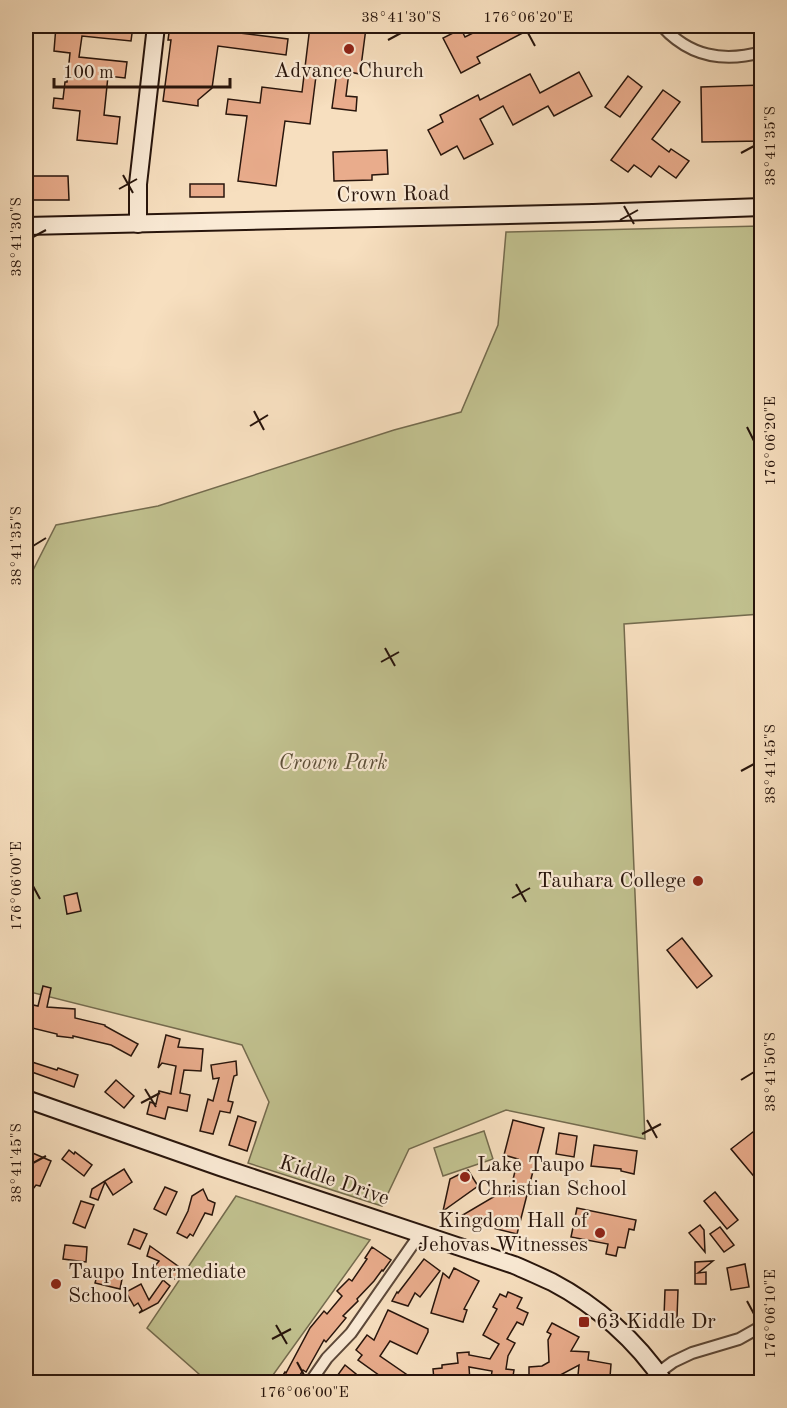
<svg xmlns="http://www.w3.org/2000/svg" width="787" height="1408" font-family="'Old Standard TT',serif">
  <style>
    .park { fill: #c1c18f; stroke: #746b4e; stroke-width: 1.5 }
    .building { fill: #e9ac8c; stroke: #28150c; stroke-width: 1.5 }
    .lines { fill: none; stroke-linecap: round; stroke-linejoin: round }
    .street-casing { stroke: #5c4839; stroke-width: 14 }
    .secondary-casing { stroke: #28150c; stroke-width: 20 }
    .street { stroke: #faead5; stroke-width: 10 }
    .secondary { stroke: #faead5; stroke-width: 16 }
    .ticks { fill: none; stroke: #28150c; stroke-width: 2 }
    .poi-dot { fill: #8f2418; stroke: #faead5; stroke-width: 2 }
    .labels { text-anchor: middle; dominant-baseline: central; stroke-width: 4.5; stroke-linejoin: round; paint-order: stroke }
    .poi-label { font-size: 21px; fill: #28150c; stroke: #faead5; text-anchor: start }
    .street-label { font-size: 21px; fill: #28150c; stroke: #faead5 }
    .park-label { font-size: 21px; font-style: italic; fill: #5e513a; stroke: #faead5 }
    .neatline { fill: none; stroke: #28150c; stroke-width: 2 }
    .ticks-label { font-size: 15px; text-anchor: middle; fill: #28150c }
  </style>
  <rect width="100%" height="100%" fill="#f7dfbf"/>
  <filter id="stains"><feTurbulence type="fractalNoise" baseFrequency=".00333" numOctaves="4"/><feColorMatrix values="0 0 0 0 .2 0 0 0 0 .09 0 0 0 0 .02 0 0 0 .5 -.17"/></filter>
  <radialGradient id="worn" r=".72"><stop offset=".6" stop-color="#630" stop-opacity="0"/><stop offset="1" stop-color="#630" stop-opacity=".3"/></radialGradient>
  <g class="park">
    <path d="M761,226V614L624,624L645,1139L506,1110L409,1149L382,1206L248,1163L269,1102L242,1045L26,991V584L56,525L158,506L394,430L461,412L498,325L506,232Z"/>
    <path d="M484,1131L493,1159L443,1176L434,1148Z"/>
    <path d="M236,1196L370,1240L268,1382H208L147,1328Z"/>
  </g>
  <g class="building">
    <path d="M56,26H133L131,41L82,36L79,57L127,62L125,78L108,76L104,115L120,117L117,144L77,140L80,111L53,108L54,98L63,99L65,82H67L70,53L54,51Z"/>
    <path d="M170,26H182L288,39L286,55L218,46L212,88L198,100V106L163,101L171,40H168Z"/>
    <path d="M310,26H358V27L366,28L360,74L349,72L346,96L357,97L356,111L332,108L337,71L317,68L310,124L285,121L276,186L238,181L247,116L226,114L228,99L260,103L262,87L302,92Z"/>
    <path d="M487,26H536L477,57L480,63L461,73L443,38L461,29L465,37Z"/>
    <path d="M579,72L592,96L554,116L548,106L513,125L503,106L480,119L493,144L464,159L457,146L441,155L428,130L443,122L440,115L478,95L480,100L530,74L540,93Z"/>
    <path d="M628,76L642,87L620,117L605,107Z"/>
    <path d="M762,85V141L702,142L701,87Z"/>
    <path d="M663,90L680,102L652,139L669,152L671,149L689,161L676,178L659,166L651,177L634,165L628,172L611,160Z"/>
    <path d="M387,150L388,174L372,175V180L334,181L333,152Z"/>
    <path d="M26,176H68L69,200H26Z"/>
    <rect x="190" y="184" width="34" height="13"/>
    <path d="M77,893L81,911L67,914L64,896Z"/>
    <path d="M682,938L712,976L697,988L667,950Z"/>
    <path d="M43,986L51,988L47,1007L75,1009V1018L105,1025V1026L138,1044L131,1056L111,1045L73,1036V1038L57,1036V1034L28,1027L33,1005L38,1006Z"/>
    <path d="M166,1035L180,1039L178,1047L203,1049L201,1071L184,1070L180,1093L190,1095L187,1111L168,1107L165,1119L147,1114L150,1102L156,1104L159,1091L171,1094L176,1066L162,1063L158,1068Z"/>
    <path d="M236,1061L237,1075L234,1076L228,1101L233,1102L230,1113L220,1111L213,1134L200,1131L208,1099L213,1101L219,1078L213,1079L211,1065Z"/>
    <path d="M32,1062L57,1070L58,1068L78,1075L74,1087L29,1071Z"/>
    <path d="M116,1080L134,1096L124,1108L105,1092Z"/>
    <path d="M238,1116L256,1122L247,1151L229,1145Z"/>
    <path d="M513,1120L544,1128L517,1234L456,1219L500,1193L509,1196L518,1159L504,1155Z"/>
    <path d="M762,1125V1186L731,1149Z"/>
    <path d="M559,1133L577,1136L574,1157L556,1154Z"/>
    <path d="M594,1145L637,1151L634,1174L621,1171V1169L591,1166Z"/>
    <path d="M69,1150L74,1154L75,1152L92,1165L84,1176L62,1159Z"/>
    <path d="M28,1151L51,1161L40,1186L36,1185L26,1198V1187L32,1173L26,1170V1157Z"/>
    <path d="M124,1169L132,1182L113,1195L105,1182L98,1200L90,1197L92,1189Z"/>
    <path d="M468,1170L478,1186L443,1211L450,1179Z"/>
    <path d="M165,1187L177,1192L166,1215L154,1209Z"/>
    <path d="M203,1189L208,1200L215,1203L212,1215L205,1213L193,1236L190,1234L187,1238L177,1233L188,1211L192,1196Z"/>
    <path d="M715,1192L738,1220L727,1229L704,1201Z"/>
    <path d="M81,1201L94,1205L85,1228L73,1223Z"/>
    <path d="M577,1208L636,1220L634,1230L629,1229L625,1248L618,1247L616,1256L606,1254L608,1244L571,1237Z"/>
    <path d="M700,1225L704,1230L705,1252L689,1233Z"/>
    <path d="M720,1227L734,1245L724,1252L710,1234Z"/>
    <path d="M134,1229L147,1234L140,1249L128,1244Z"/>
    <path d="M65,1245L87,1247L86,1262L63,1259Z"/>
    <path d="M150,1246L182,1269L175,1279L155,1266L159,1261L147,1256Z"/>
    <path d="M372,1247L391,1260L383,1271L382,1270L374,1281L357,1299L358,1301L343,1316L346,1318L326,1342L324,1340L306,1372L303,1370L297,1380L301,1383H278L285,1372L286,1373L310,1328L324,1311L327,1314L342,1296L337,1291L349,1279L352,1281L367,1259L365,1258Z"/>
    <path d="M424,1259L440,1271L420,1297L415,1293L408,1306L392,1301L397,1292L398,1293Z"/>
    <path d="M713,1261L698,1273L706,1272V1284H695V1262Z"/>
    <path d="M745,1264L749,1287L731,1290L727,1268Z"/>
    <path d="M454,1268L479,1281L464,1309L467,1310L463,1322L431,1313L443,1273L449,1278Z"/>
    <path d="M99,1269L123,1274L120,1289L95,1283Z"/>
    <path d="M163,1280L170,1286L158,1303L139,1313L142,1310L138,1303L134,1306L126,1292L141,1284L149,1300Z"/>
    <path d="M665,1290H678L677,1318L664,1317Z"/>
    <path d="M508,1292L522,1298L517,1308L528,1313L523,1325L517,1322L507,1339L515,1343L508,1356L506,1369L514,1370L512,1382L491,1378L492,1371L469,1367L470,1381L459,1382L458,1380L444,1382V1379L434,1380L433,1369L442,1368V1365L458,1363L457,1353L469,1352V1355L490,1359L499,1344L483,1335L497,1309L493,1307L500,1294L506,1297Z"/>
    <path d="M388,1310L428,1329V1332L417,1354L390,1341L380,1356L419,1383H390L358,1360L362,1355L356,1350L367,1335L374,1340Z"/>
    <path d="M552,1323L579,1337L571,1351L589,1352L588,1360L611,1364L610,1377L578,1375L579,1365L551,1380L529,1381V1367L542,1366L549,1362L548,1340L551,1334L547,1332Z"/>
    <path d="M345,1365L356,1374L350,1383H332Z"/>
  </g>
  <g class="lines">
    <defs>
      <g id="street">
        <path d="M662,26C689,56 722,63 762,52"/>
        <path d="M658,1373L673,1362L692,1353L739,1339L762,1326"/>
        <path d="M311,1381L327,1358L351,1333L420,1234"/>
      </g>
      <g id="secondary">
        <path d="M138,224V184L156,26"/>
        <path d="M26,226L593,213L762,207"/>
        <path d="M26,1099L220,1167L514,1265C526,1270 539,1276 552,1282C596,1305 637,1341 664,1382"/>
      </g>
    </defs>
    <use href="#street" class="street-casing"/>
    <use href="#secondary" class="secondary-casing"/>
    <use href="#street" class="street"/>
    <use href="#secondary" class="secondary"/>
  </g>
  <path class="ticks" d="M528,33L535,46M388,40L401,33M741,153L754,146M123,175L133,193M119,189L137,179M624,206L634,224M620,220L638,210M33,237L46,230M254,411L264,430M250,426L268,415M747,427L754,441M33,546L46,538M385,648L395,666M381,662L399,652M741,771L754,764M516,884L526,902M33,886L40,899M512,898L530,888M741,1080L754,1072M145,1089L156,1107M141,1103L160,1093M647,1120L657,1138M642,1134L661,1124M33,1163L46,1156M747,1301L754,1314M276,1325L287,1344M272,1339L291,1329M297,1362L304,1375"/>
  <g class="poi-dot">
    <circle cx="349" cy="49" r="6"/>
    <circle cx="698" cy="881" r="6"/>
    <circle cx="465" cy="1177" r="6"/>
    <circle cx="600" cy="1233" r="6"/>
    <circle cx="56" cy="1284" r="6"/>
    <rect x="578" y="1316" width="12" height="12" rx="3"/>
  </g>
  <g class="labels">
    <g class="poi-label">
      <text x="349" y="71" text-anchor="middle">Advance Church</text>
      <text x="686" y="881" text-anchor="end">Tauhara College</text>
      <text x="477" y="1165">Lake Taupo<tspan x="477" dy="24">Christian School</tspan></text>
      <text x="588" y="1221" text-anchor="end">Kingdom Hall of<tspan x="588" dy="24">Jehovas Witnesses</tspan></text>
      <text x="68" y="1272">Taupo Intermediate<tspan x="68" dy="24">School</tspan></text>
      <text x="596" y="1322">63 Kiddle Dr</text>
    </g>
    <g class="street-label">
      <text transform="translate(393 195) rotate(-1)">Crown Road</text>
      <text transform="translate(334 1181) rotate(19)">Kiddle Drive</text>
    </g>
    <g class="park-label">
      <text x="333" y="763">Crown Park</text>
    </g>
  </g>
  <rect width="787" height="1408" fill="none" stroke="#f7dfbf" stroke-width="66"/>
  <path d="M54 78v9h176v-9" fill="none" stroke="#28150c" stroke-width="3"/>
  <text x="63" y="78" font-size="18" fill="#28150c" stroke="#faead5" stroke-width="4.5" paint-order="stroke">100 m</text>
  <rect x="33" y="33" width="721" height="1342" class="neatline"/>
  <g class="ticks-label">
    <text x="401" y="22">38°41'30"S</text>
    <text x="528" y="22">176°06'20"E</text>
    <text transform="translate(770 146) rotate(-90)" y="5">38°41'35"S</text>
    <text transform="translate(16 237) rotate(-90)" y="5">38°41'30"S</text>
    <text transform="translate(770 441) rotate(-90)" y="5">176°06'20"E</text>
    <text transform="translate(16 546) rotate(-90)" y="5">38°41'35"S</text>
    <text transform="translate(770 764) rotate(-90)" y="5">38°41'45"S</text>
    <text transform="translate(16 886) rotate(-90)" y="5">176°06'00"E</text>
    <text transform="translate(770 1072) rotate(-90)" y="5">38°41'50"S</text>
    <text transform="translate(16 1163) rotate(-90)" y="5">38°41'45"S</text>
    <text transform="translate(770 1314) rotate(-90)" y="5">176°06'10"E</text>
    <text x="304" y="1397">176°06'00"E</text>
  </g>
  <rect width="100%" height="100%" filter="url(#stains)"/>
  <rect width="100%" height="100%" fill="url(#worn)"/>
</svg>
